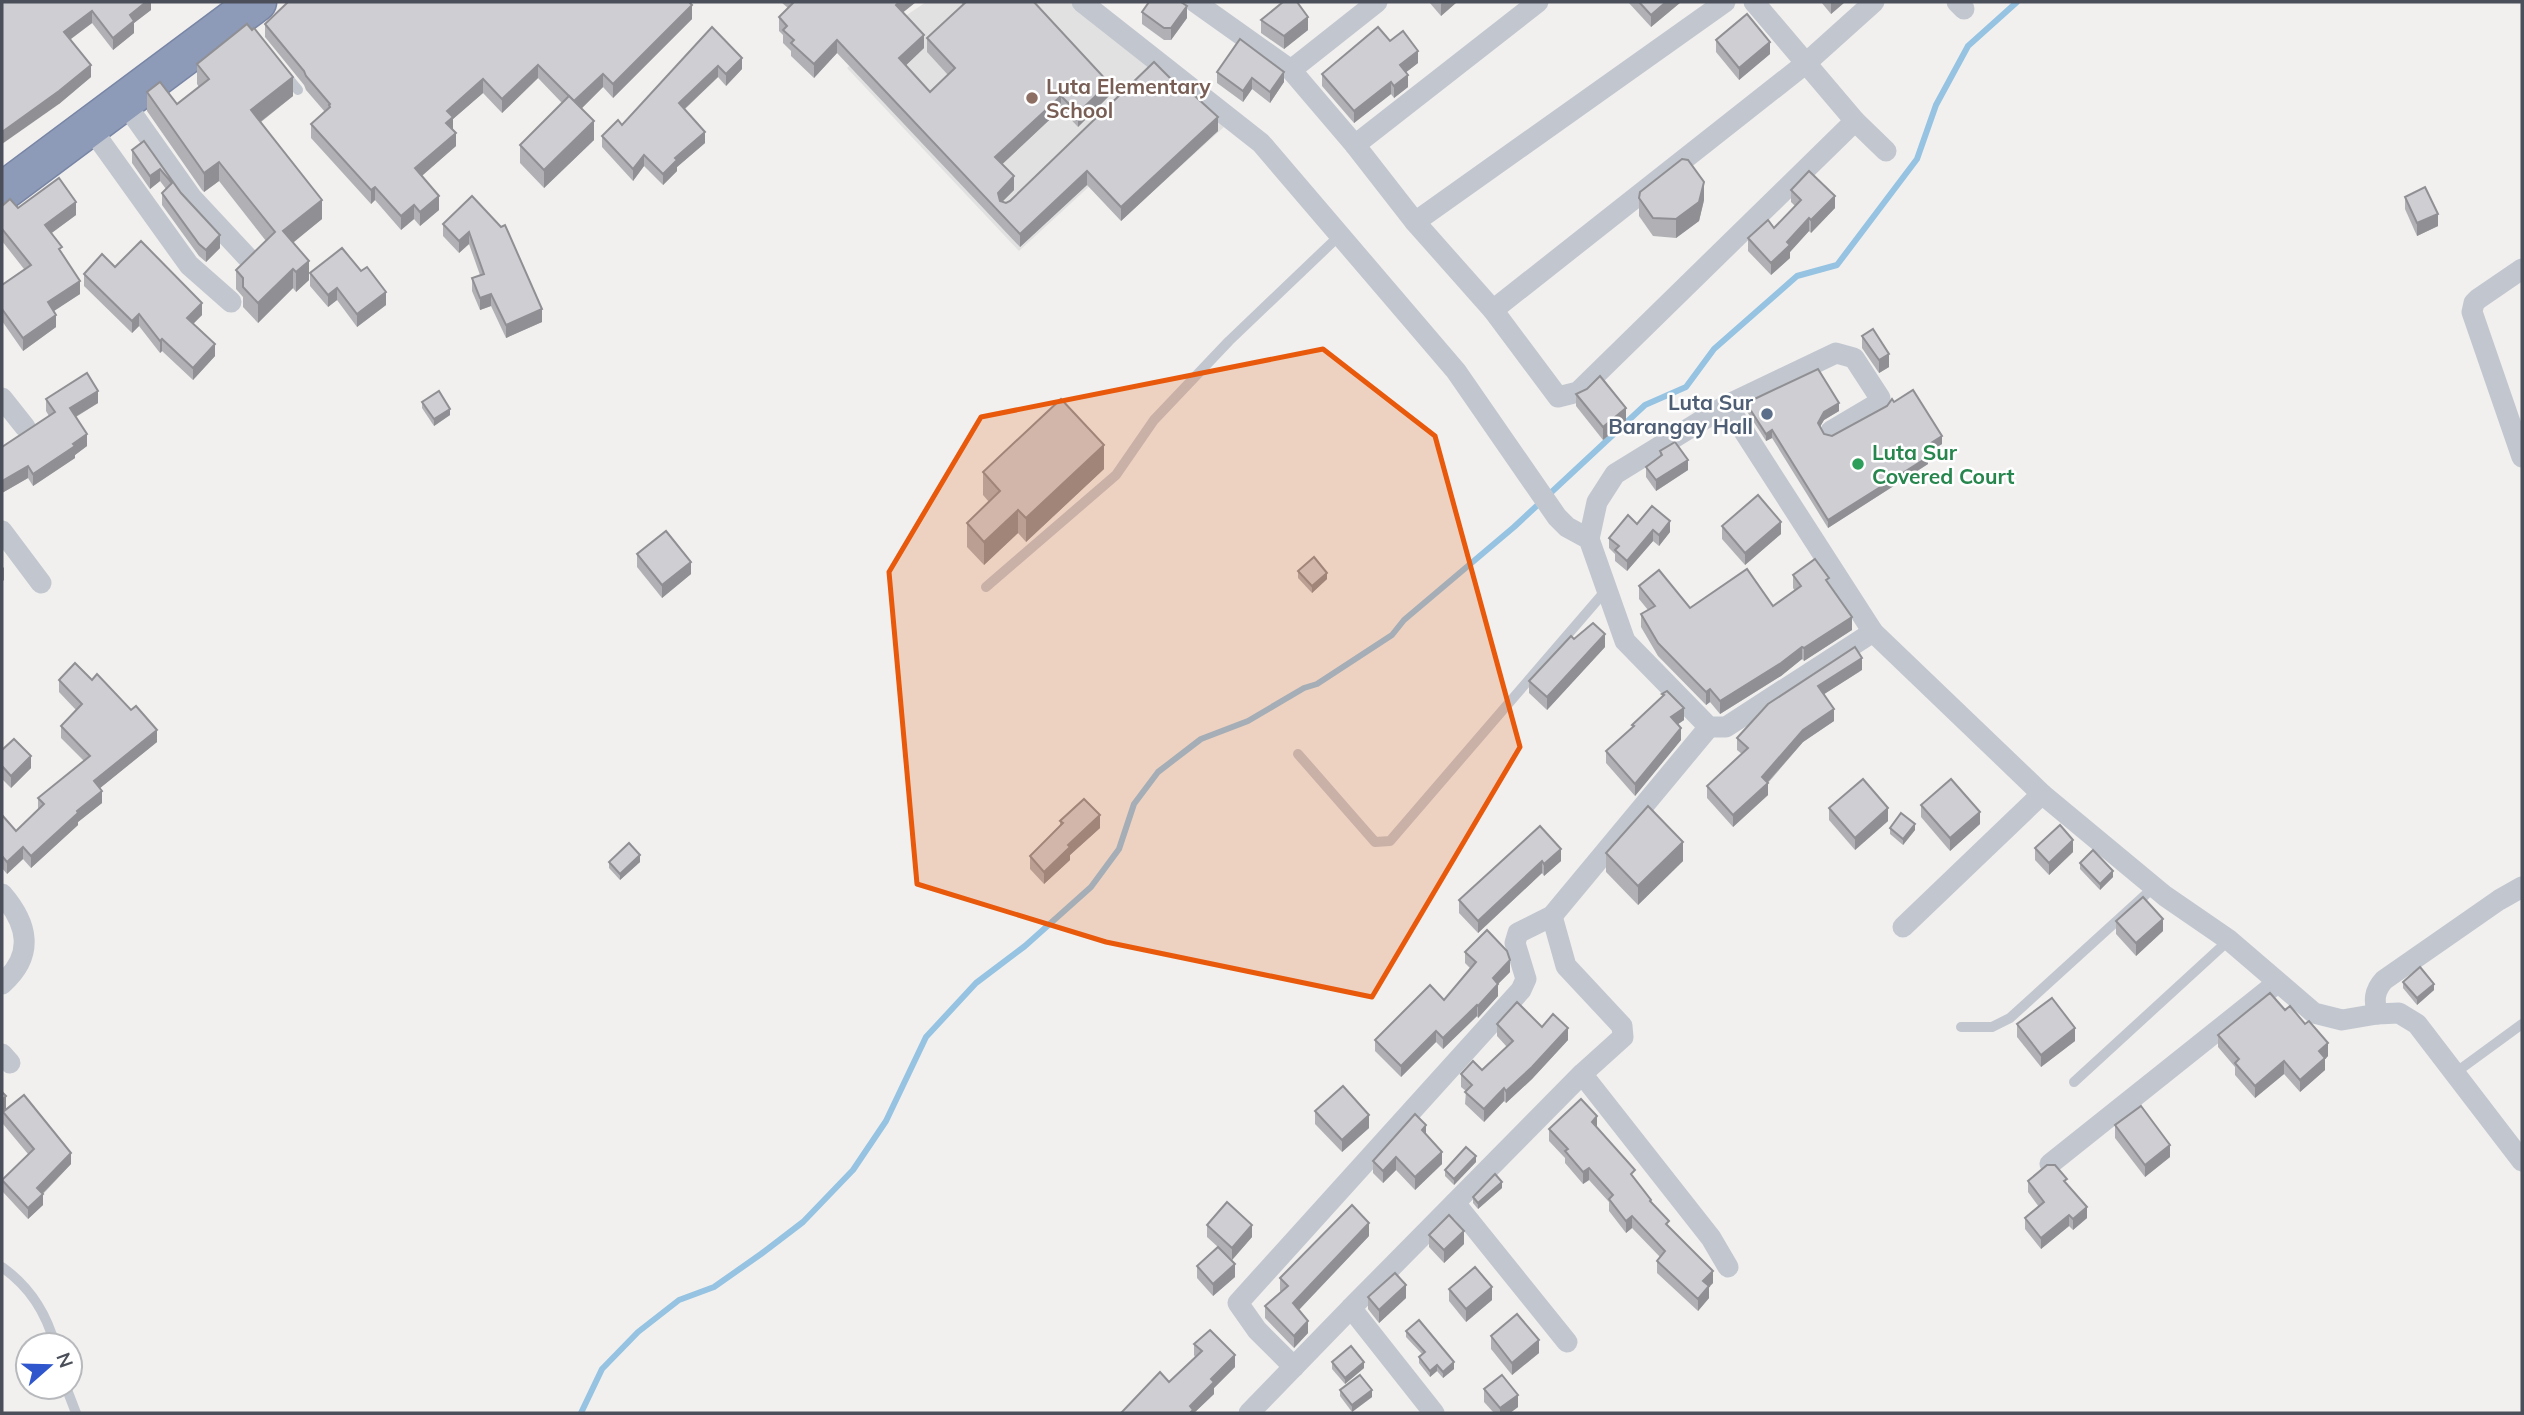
<svg xmlns="http://www.w3.org/2000/svg" width="2524" height="1415" font-family="Mulish,sans-serif">
  <style>
    .education { fill: #e2e1e1 }
    .lines { fill: none; stroke-linecap: round; stroke-linejoin: round }
    .stream { stroke: #95c3e1; stroke-width: 6 }
    .highway-casing { stroke: #7885a4; stroke-width: 41 }
    .lane { stroke: #c2c7cf; stroke-width: 10 }
    .street { stroke: #c2c7cf; stroke-width: 21 }
    .highway { stroke: #8d9ab8; stroke-width: 38 }
    .wall { fill: #b1b1b5 }
    .shaded-wall { fill: #909094 }
    .building { fill: #ceced3; stroke: #909094; stroke-width: 2 }
    .marked { fill: #e8590c; fill-opacity: 0.2; stroke: #e8590c; stroke-width: 5; stroke-linejoin: round }
    .education-dot { fill: #8d6e63; stroke: #fff; stroke-width: 2.5 }
    .service-dot { fill: #5c6f8a; stroke: #fff; stroke-width: 2.5 }
    .leisure-dot { fill: #2e9e5b; stroke: #fff; stroke-width: 2.5 }
    .labels { text-anchor: middle; dominant-baseline: central; stroke-width: 5; stroke-linejoin: round; paint-order: stroke }
    .education-label { font-size: 21px; font-weight: bold; fill: #785e54; stroke: #fff; text-anchor: start }
    .service-label { font-size: 21px; font-weight: bold; fill: #4e5e75; stroke: #fff; text-anchor: end }
    .leisure-label { font-size: 21px; font-weight: bold; fill: #27864d; stroke: #fff; text-anchor: start }
  </style>
  <rect width="100%" height="100%" fill="#f1f0ef"/>
  <path class="education" d="M926,2H1074L1224,127L1125,217L1094,182L1019,251L847,68L898,21Z"/>
  <g class="lines">
    <path class="stream" d="M581,1413L602,1369L638,1332L679,1300L714,1287L761,1254L803,1222L853,1170L886,1121L926,1037L976,983L1025,946L1091,887L1119,849L1134,804L1158,772L1201,739L1248,721L1304,688L1317,684L1392,635L1404,620L1514,527L1645,405L1686,387L1714,349L1797,276L1837,265L1917,159L1936,105L1968,46L2017,2"/>
    <defs>
      <path id="highway" d="M2,192L257,2"/>
    </defs>
    <use href="#highway" class="highway-casing"/>
    <g class="lane">
      <path d="M284,73L298,90"/>
      <path d="M986,587L1116,475L1154,420L1229,341L1340,235"/>
      <path d="M1298,754L1375,842L1390,841L1607,589"/>
      <path d="M1961,1027H1992L2010,1018L2154,887"/>
      <path d="M2455,1073L2522,1024"/>
      <path d="M2074,1082L2229,940"/>
      <path d="M2,1267C30,1287 46,1312 55,1345"/>
      <path d="M66,1387L76,1413"/>
    </g>
    <g class="street">
      <path d="M1082,2L1261,143L1456,371L1557,517L1567,527L1589,539L1625,641L1709,727H1726L1873,632"/>
      <path d="M1195,2L1291,70L1355,145L1415,222L1493,310L1558,397L1578,392L1855,121"/>
      <path d="M1754,2L1855,121L1886,151"/>
      <path d="M1957,2L1964,9"/>
      <path d="M1291,70L1377,2"/>
      <path d="M124,102L192,198L247,257"/>
      <path d="M90,127L189,265L231,302"/>
      <path d="M1355,145L1538,2"/>
      <path d="M1415,222L1725,2"/>
      <path d="M2522,269L2478,299L2474,303L2472,312L2522,457"/>
      <path d="M1493,310L1805,64L1874,2"/>
      <path d="M2,398L25,427"/>
      <path d="M1727,405L1873,632L2042,794L2165,896L2229,940L2314,1013L2342,1020L2377,1014L2399,1013L2417,1024L2522,1161"/>
      <path d="M2,531L41,583"/>
      <path d="M1589,539L1597,502L1615,474L1727,405L1836,353L1854,358L1880,398V402L1831,431"/>
      <path d="M2,894C28,924 35,955 2,984"/>
      <path d="M1903,927L2042,794"/>
      <path d="M2377,1014C2374,1000 2374,991 2384,980L2499,900L2522,887"/>
      <path d="M2,1054L10,1063"/>
      <path d="M1582,1074L1711,1238L1728,1267"/>
      <path d="M2050,1164L2277,983"/>
      <path d="M1455,1203L1567,1342"/>
      <path d="M1294,1367L1257,1330L1238,1303L1521,990L1526,979L1515,943L1518,933L1552,916L1709,727"/>
      <path d="M1249,1413L1351,1308"/>
      <path d="M1434,1413L1351,1308L1582,1074L1623,1037L1622,1026L1566,966L1552,916"/>
    </g>
    <use href="#highway" class="highway"/>
  </g>
  <g class="wall">
    <path d="M2,2H151V10L134,23V33L113,50L92,23L71,39L91,77L59,104Z"/>
    <path d="M781,2H916L903,12L924,48L905,66L930,92L948,75L927,52V38L963,5L961,2H1034L1109,96L1078,127L1061,109L1002,164L1014,190L1002,202L1006,203L1010,201L1154,62L1218,131L1121,221L1087,185L1020,247L837,53L814,78L791,56V51L783,43V35L779,31V17L788,8Z"/>
    <path d="M1429,2H1457L1441,16Z"/>
    <path d="M1628,2H1681L1651,27Z"/>
    <path d="M1821,2H1845L1831,14Z"/>
    <path d="M1142,12L1187,18L1171,40H1164L1142,24Z"/>
    <path d="M692,19L613,98L603,87L581,109L594,140L544,188L520,163V145L562,103L538,78L502,113L483,93L453,119V130L456,146L421,176L439,210L420,226L414,219L401,230L375,200L371,204L311,138V124L325,112L306,90L304,85L265,37V24Z"/>
    <path d="M1261,20L1308,30L1284,49L1261,33Z"/>
    <path d="M712,27L742,69L726,86L718,77L685,109L705,143L677,167V171L663,185L644,166L633,181L602,147V136L622,125Z"/>
    <path d="M1716,40L1770,54L1739,80L1716,52Z"/>
    <path d="M1418,63L1406,72L1408,87L1394,98L1391,94L1354,123L1322,86V74Z"/>
    <path d="M197,64L293,96L261,122L322,219L293,242L309,280L296,292L293,288L258,323L243,307V297L236,289V270L266,241L219,181L204,192L202,190L147,111V92L177,104L199,87L197,84Z"/>
    <path d="M1217,72L1284,82L1270,103L1252,89L1243,102L1217,83Z"/>
    <path d="M144,141L220,248L206,262L199,256L162,205V193L166,189L160,181L150,189L132,163V150Z"/>
    <path d="M1791,190L1835,208L1811,233L1809,231L1790,252V258L1771,275L1748,251V238L1774,228L1795,206L1791,202Z"/>
    <path d="M472,196L542,322L506,338L491,306L480,310L472,291V278L480,275L469,244L459,253L443,236V224Z"/>
    <path d="M2405,197L2438,226L2417,236L2405,209Z"/>
    <path d="M1639,198L1704,200L1699,221L1676,238L1653,236L1639,216Z"/>
    <path d="M2,206L76,215L51,233L62,254L80,294L53,311L56,327L23,351L2,321V285L24,269L2,241Z"/>
    <path d="M115,267L202,315L193,324L215,356L193,380L162,351L160,353L139,326L132,333L84,286V274Z"/>
    <path d="M310,273L386,305L357,327L337,300L328,307L310,286Z"/>
    <path d="M1862,336L1889,367L1879,373L1862,348Z"/>
    <path d="M1587,389L1626,421L1603,440L1576,406V394Z"/>
    <path d="M46,399L98,403L76,417L87,446L75,455V458L33,486L28,478L2,493V447L49,416L46,411Z"/>
    <path d="M422,402L450,415L434,426L422,408Z"/>
    <path d="M1894,402L1942,444L1926,453L1928,464L1828,528L1772,438L1766,441L1746,410V403L1839,411L1824,420L1820,427L1824,434L1832,436Z"/>
    <path d="M1660,451L1688,470L1656,491L1646,477V467L1660,457Z"/>
    <path d="M1104,469L1026,542L1018,533L984,565L967,547V523L989,502L983,495V472Z"/>
    <path d="M1637,524L1670,532L1659,546L1653,541L1627,571L1615,561V554L1609,548V538Z"/>
    <path d="M1722,526L1781,534L1745,565L1722,539Z"/>
    <path d="M637,554L691,574L662,598L637,567Z"/>
    <path d="M1298,571L1327,579L1312,593L1298,578Z"/>
    <path d="M1793,575L1829,585L1852,630L1804,661L1802,659L1781,676L1720,714L1710,702L1706,705L1658,656L1641,627V614L1648,610L1639,599V586L1690,608L1773,606L1795,591L1793,588Z"/>
    <path d="M1574,639L1605,647L1547,710L1529,693V681Z"/>
    <path d="M1862,670L1824,694L1834,721L1803,742L1768,783V795L1733,827L1707,798V786L1742,754L1737,750V738Z"/>
    <path d="M59,680L157,742L100,788L102,803L78,822V825L31,868L23,859L7,874L2,868V815L16,831L38,809V798L84,761L61,738V726L76,710L59,692Z"/>
    <path d="M1662,694L1684,720L1678,724L1681,740L1635,796L1606,763V751L1632,728V725L1662,697Z"/>
    <path d="M2,750L31,768L11,788L2,779Z"/>
    <path d="M1921,805L1980,824L1950,851L1921,817Z"/>
    <path d="M1829,808L1888,821L1855,850L1829,820Z"/>
    <path d="M1060,821L1100,828L1070,855V860L1044,884L1030,869V856L1060,826Z"/>
    <path d="M1540,826L1561,861L1544,876L1542,873L1478,933L1459,913V900Z"/>
    <path d="M1890,828L1915,830L1903,845L1890,834Z"/>
    <path d="M2035,848L2073,852L2049,875L2035,860Z"/>
    <path d="M1606,853L1683,861L1638,905L1606,872Z"/>
    <path d="M609,862H640L620,880L609,868Z"/>
    <path d="M2080,863L2113,877L2100,890L2080,869Z"/>
    <path d="M2116,921L2163,931L2136,956L2116,934Z"/>
    <path d="M1465,952L1510,972L1498,984V996L1478,1018L1477,1016L1443,1049L1436,1042L1401,1077L1375,1051V1040L1444,1000L1470,968L1465,963Z"/>
    <path d="M2403,982L2434,990L2417,1005L2403,988Z"/>
    <path d="M2285,1010L2328,1056L2325,1059V1070L2300,1092L2284,1074L2255,1098L2235,1075V1067L2218,1047V1035Z"/>
    <path d="M1497,1024L1542,1027L1568,1040L1532,1079L1506,1103L1504,1101L1484,1122L1465,1104L1466,1091L1461,1087V1074L1482,1070L1507,1047L1497,1036Z"/>
    <path d="M2017,1024L2075,1041L2041,1067L2017,1037Z"/>
    <path d="M2,1092L6,1110L71,1164L43,1194V1205L28,1219L2,1191V1180L28,1154L3,1124Z"/>
    <path d="M1315,1111L1369,1128L1342,1152L1315,1124Z"/>
    <path d="M2115,1125L2170,1157L2145,1177L2115,1138Z"/>
    <path d="M1597,1128L1669,1228L1713,1283L1709,1287V1298L1698,1311L1657,1273V1261L1660,1257L1632,1228L1626,1233L1609,1211V1202L1589,1180L1583,1184L1565,1163V1158L1549,1141V1129Z"/>
    <path d="M1426,1135L1442,1164L1415,1190L1396,1170L1383,1183L1373,1173V1161Z"/>
    <path d="M1476,1162L1454,1185L1445,1176V1170Z"/>
    <path d="M2028,1181L2067,1183L2087,1218L2073,1230L2069,1226L2041,1249L2025,1229V1218L2039,1207L2028,1192Z"/>
    <path d="M1502,1188L1478,1209L1473,1203V1197Z"/>
    <path d="M1207,1225L1252,1237L1232,1260L1223,1252L1235,1277L1213,1296L1197,1278V1266L1218,1247L1207,1237Z"/>
    <path d="M1429,1235L1464,1244L1444,1263L1429,1247Z"/>
    <path d="M1369,1236L1299,1310L1308,1333L1294,1348L1265,1318V1306L1281,1292L1280,1291V1278Z"/>
    <path d="M1449,1289L1492,1300L1466,1322L1449,1301Z"/>
    <path d="M1368,1297L1406,1298L1379,1323L1368,1309Z"/>
    <path d="M1406,1331L1454,1369L1443,1378L1437,1371L1430,1377L1419,1363V1357L1422,1354L1406,1337Z"/>
    <path d="M1491,1336L1539,1353L1512,1375L1491,1349Z"/>
    <path d="M1194,1344L1235,1367L1214,1388V1394L1194,1413H1121L1169,1382L1195,1357L1194,1355Z"/>
    <path d="M1332,1362L1364,1368L1345,1384L1332,1369Z"/>
    <path d="M1484,1389L1518,1407L1510,1413H1494L1484,1402Z"/>
    <path d="M1340,1390L1372,1397L1352,1412L1340,1396Z"/>
  </g>
  <g class="shaded-wall">
    <path d="M146,2H151V10L134,23V33L113,50V38L130,15Z"/>
    <path d="M899,2H916L896,18V5Z"/>
    <path d="M1443,2H1457L1441,16V4Z"/>
    <path d="M1666,2H1681L1651,27V15Z"/>
    <path d="M1831,2H1845L1831,14Z"/>
    <path d="M692,5V19L613,98V84Z"/>
    <path d="M1187,6V18L1171,40V28Z"/>
    <path d="M92,11V23L64,44V32Z"/>
    <path d="M1308,17V30L1284,49V36Z"/>
    <path d="M924,35V48L899,72V58Z"/>
    <path d="M837,40V53L814,78V64Z"/>
    <path d="M1770,42V54L1739,80V68Z"/>
    <path d="M1418,51V63L1400,77V65Z"/>
    <path d="M742,58V69L726,86V74Z"/>
    <path d="M91,65V77L59,104L2,144V132Z"/>
    <path d="M538,65V78L502,113V99Z"/>
    <path d="M718,66V77L679,114V103Z"/>
    <path d="M1284,72V82L1270,103V92Z"/>
    <path d="M603,74V87L574,116V102Z"/>
    <path d="M1408,75V87L1394,98V86Z"/>
    <path d="M293,77V96L251,129V110Z"/>
    <path d="M1252,78V89L1243,102V91Z"/>
    <path d="M483,79V93L453,119V130L446,136L447,111Z"/>
    <path d="M1391,82V94L1354,123V111Z"/>
    <path d="M1109,83V96L1078,127V113Z"/>
    <path d="M1061,96V109L995,171V157Z"/>
    <path d="M1218,117V131L1121,221V207Z"/>
    <path d="M594,121V140L544,188V170Z"/>
    <path d="M705,132V143L677,167V171L663,185V174L675,158Z"/>
    <path d="M456,133V146L415,182V168Z"/>
    <path d="M644,155V166L633,181V169Z"/>
    <path d="M219,162V181L204,192V173Z"/>
    <path d="M160,169V181L150,189V176Z"/>
    <path d="M1087,171V185L1020,247V234Z"/>
    <path d="M1014,176V190L998,206V193Z"/>
    <path d="M1704,182V200L1699,221L1676,238V219Z"/>
    <path d="M375,187V200L371,204V190Z"/>
    <path d="M439,196V210L420,226V212Z"/>
    <path d="M1835,196V208L1811,233V220Z"/>
    <path d="M322,200V219L283,251V231Z"/>
    <path d="M76,202V215L45,238V225Z"/>
    <path d="M414,205V219L401,230V216Z"/>
    <path d="M2438,214V226L2417,236V223Z"/>
    <path d="M1809,218V231L1790,252V258L1771,275V263L1787,242Z"/>
    <path d="M469,232V244L459,253V241Z"/>
    <path d="M220,235V248L206,262V250Z"/>
    <path d="M309,261V280L296,292V272Z"/>
    <path d="M293,269V288L258,323V303Z"/>
    <path d="M80,281V294L48,315V302Z"/>
    <path d="M337,288V300L328,307V295Z"/>
    <path d="M386,292V305L357,327V314Z"/>
    <path d="M491,294V306L480,310V298Z"/>
    <path d="M202,303V315L187,330V318Z"/>
    <path d="M542,309V322L506,338V325Z"/>
    <path d="M139,314V326L132,333V321Z"/>
    <path d="M56,315V327L23,351V338Z"/>
    <path d="M162,339V351L160,353V341Z"/>
    <path d="M215,344V356L193,380V368Z"/>
    <path d="M1889,354V367L1879,373V360Z"/>
    <path d="M98,391V403L70,420V408Z"/>
    <path d="M1839,403V411L1824,420L1818,430V423L1824,412Z"/>
    <path d="M1626,408V421L1603,440V427Z"/>
    <path d="M450,409V415L434,426V419Z"/>
    <path d="M1772,430V438L1766,441V434Z"/>
    <path d="M87,434V446L75,455V458L33,486V474Z"/>
    <path d="M1942,436V444L1923,456V448Z"/>
    <path d="M1104,445V469L1026,542V518Z"/>
    <path d="M1928,457V464L1828,528V520Z"/>
    <path d="M1688,460V470L1656,491V480Z"/>
    <path d="M28,466V478L2,493V481Z"/>
    <path d="M1018,510V533L984,565V542Z"/>
    <path d="M1670,521V532L1659,546V535Z"/>
    <path d="M1781,522V534L1745,565V553Z"/>
    <path d="M1653,530V541L1627,571V561Z"/>
    <path d="M691,562V574L662,598V585Z"/>
    <path d="M4,567V580L2,582V569Z"/>
    <path d="M1327,573V579L1312,593V586Z"/>
    <path d="M1852,617V630L1804,661V648Z"/>
    <path d="M1605,634V647L1547,710V697Z"/>
    <path d="M1802,647V659L1781,676L1720,714V701Z"/>
    <path d="M1862,658V670L1818,698V686Z"/>
    <path d="M1710,689V702L1706,705V692Z"/>
    <path d="M1684,708V720L1671,729V717Z"/>
    <path d="M1834,709V721L1803,742L1766,784L1768,783V795L1733,827V815L1762,777L1803,730Z"/>
    <path d="M1681,728V740L1635,796V784Z"/>
    <path d="M157,730V742L94,793V781Z"/>
    <path d="M31,756V768L11,788V776Z"/>
    <path d="M102,791V803L78,822V825L31,868V856L77,811Z"/>
    <path d="M1888,808V821L1855,850V838Z"/>
    <path d="M1980,812V824L1950,851V838Z"/>
    <path d="M1100,815V828L1070,855V860L1044,884V872L1068,845Z"/>
    <path d="M1915,824V830L1903,845V839Z"/>
    <path d="M2073,840V852L2049,875V863Z"/>
    <path d="M1683,842V861L1638,905V886Z"/>
    <path d="M23,847V859L7,874V862Z"/>
    <path d="M1561,849V861L1544,876V864Z"/>
    <path d="M640,855V862L620,880V874Z"/>
    <path d="M1542,861V873L1478,933V921Z"/>
    <path d="M2113,871V877L2100,890V884Z"/>
    <path d="M2163,919V931L2136,956V943Z"/>
    <path d="M1510,960V972L1498,984V996L1478,1018V1006L1493,978Z"/>
    <path d="M2434,984V990L2417,1005V998Z"/>
    <path d="M1477,1005V1016L1443,1049V1038Z"/>
    <path d="M1568,1028V1040L1532,1079L1506,1103V1091Z"/>
    <path d="M2075,1028V1041L2041,1067V1055Z"/>
    <path d="M1436,1031V1042L1401,1077V1066Z"/>
    <path d="M2328,1043V1056L2325,1059V1070L2300,1092V1080L2319,1051Z"/>
    <path d="M2284,1061V1074L2255,1098V1086Z"/>
    <path d="M1504,1088V1101L1484,1122V1109Z"/>
    <path d="M6,1096V1110L2,1114V1100Z"/>
    <path d="M1369,1115V1128L1342,1152V1140Z"/>
    <path d="M1597,1116V1128L1592,1122Z"/>
    <path d="M1426,1125V1138L1422,1130Z"/>
    <path d="M2170,1145V1157L2145,1177V1165Z"/>
    <path d="M1442,1152V1164L1415,1190V1177Z"/>
    <path d="M71,1153V1164L38,1198L43,1194V1205L28,1219V1208L37,1188Z"/>
    <path d="M1476,1156V1162L1454,1185V1179Z"/>
    <path d="M1396,1157V1170L1383,1183V1171Z"/>
    <path d="M1589,1168V1180L1583,1184V1172Z"/>
    <path d="M1502,1182V1188L1478,1209V1203Z"/>
    <path d="M2087,1207V1218L2073,1230V1219Z"/>
    <path d="M2069,1215V1226L2041,1249V1238Z"/>
    <path d="M1632,1216V1228L1626,1233V1221Z"/>
    <path d="M1369,1223V1236L1293,1316V1303Z"/>
    <path d="M1252,1225V1237L1232,1260V1248Z"/>
    <path d="M1464,1231V1244L1444,1263V1250Z"/>
    <path d="M1235,1264V1277L1213,1296V1284Z"/>
    <path d="M1713,1271V1283L1709,1287V1298L1698,1311V1299L1703,1281Z"/>
    <path d="M1406,1285V1298L1379,1323V1310Z"/>
    <path d="M1492,1287V1300L1466,1322V1309Z"/>
    <path d="M1308,1321V1333L1294,1348V1336Z"/>
    <path d="M1539,1340V1353L1512,1375V1363Z"/>
    <path d="M1235,1355V1367L1214,1388V1394L1194,1413H1190V1406L1211,1379Z"/>
    <path d="M1364,1362V1368L1345,1384V1378Z"/>
    <path d="M1454,1362V1369L1443,1378V1372Z"/>
    <path d="M1437,1365V1371L1430,1377V1371Z"/>
    <path d="M1372,1390V1397L1352,1412V1405Z"/>
    <path d="M1518,1395V1407L1510,1413H1500V1408Z"/>
  </g>
  <g class="building">
    <path d="M2,2H146L130,15L134,21L113,38L92,11L64,32L91,65L59,91L2,132Z"/>
    <path d="M288,2H689L692,5L613,84L603,74L574,101L538,65L502,99L483,79L447,111L453,117L446,123L456,133L415,168L439,196L420,212L414,205L401,216L375,187L371,190L311,124L330,107L329,105L330,104L306,76L304,71L265,24Z"/>
    <path d="M794,2H899L896,5L924,35L899,58L930,92L955,68L927,38L966,2H965H1034L1109,83L1078,113L1061,96L995,157L1014,176L998,193L1000,201L1006,203L1010,201L1154,62L1182,90L1185,87L1218,117L1121,207L1087,171L1020,234L837,40L814,64L791,43L794,40L783,30L787,26L779,17Z"/>
    <path d="M1149,2H1181L1187,6L1171,28H1164L1142,12Z"/>
    <path d="M1283,2H1297L1308,17L1284,36L1261,20Z"/>
    <path d="M1639,2H1666L1651,15Z"/>
    <path d="M1747,14L1770,42L1739,68L1716,40Z"/>
    <path d="M247,24L252,30L254,28L293,77L251,110L322,200L283,231L309,261L296,272L293,269L258,303L243,287V278L236,270L275,232L219,162L204,173L202,170L147,92L160,82L177,104L209,79L197,64Z"/>
    <path d="M712,27L742,58L726,74L718,66L679,103L705,132L675,158L677,160L663,174L644,155L633,169L602,136L618,120L622,125Z"/>
    <path d="M1378,27L1390,41L1403,31L1418,51L1400,65L1408,75L1394,86L1391,82L1354,111L1322,74Z"/>
    <path d="M1240,39L1284,72L1270,92L1252,78L1243,91L1217,72Z"/>
    <path d="M569,96L594,121L544,170L520,145Z"/>
    <path d="M144,141L181,193L220,235L206,250L199,244L162,193L172,183L160,169L150,176L132,150Z"/>
    <path d="M1682,159L1688,160L1704,182L1699,202L1676,219L1653,218L1639,198L1640,192Z"/>
    <path d="M1809,171L1835,196L1811,220L1809,218L1787,242L1790,245L1771,263L1748,238L1768,220L1774,228L1801,200L1791,190Z"/>
    <path d="M59,178L76,202L45,225L62,247L59,249L80,281L48,302L56,315L23,338L2,309V285L31,265L2,229V206L10,199L18,208Z"/>
    <path d="M2425,187L2438,214L2417,223L2405,197Z"/>
    <path d="M472,196L501,227L505,225L542,309L506,325L491,294L480,298L472,278L484,274L469,232L459,241L443,224Z"/>
    <path d="M141,241L202,303L187,318L215,344L193,368L162,339L160,341L139,314L132,321L84,274L102,254L115,267Z"/>
    <path d="M342,248L361,271L367,267L386,292L357,314L337,288L328,295L310,273Z"/>
    <path d="M1873,329L1889,354L1879,360L1862,336Z"/>
    <path d="M1818,369L1839,403L1824,412L1818,423L1824,434L1832,436L1887,406L1892,399L1894,402L1913,390L1942,436L1923,448L1928,457L1828,520L1772,430L1766,434L1746,403Z"/>
    <path d="M87,373L98,391L70,408L87,434L73,444L75,446L33,474L28,466L2,481V447L55,412L46,399Z"/>
    <path d="M1600,376L1626,408L1603,427L1576,394L1587,389Z"/>
    <path d="M439,391L450,409L434,419L422,402Z"/>
    <path d="M1061,399L1104,445L1026,518L1018,510L984,542L967,523L1000,491L983,472Z"/>
    <path d="M1675,442L1688,460L1656,480L1646,467L1662,455L1660,451Z"/>
    <path d="M1758,495L1781,522L1745,553L1722,526Z"/>
    <path d="M1652,506L1670,521L1659,535L1653,530L1627,561L1615,550L1619,546L1609,538L1628,515L1637,524Z"/>
    <path d="M666,531L691,562L662,585L637,554Z"/>
    <path d="M1314,557L1327,573L1312,586L1298,571Z"/>
    <path d="M1815,559L1829,578L1826,580L1852,617L1804,648L1802,647L1781,663L1720,701L1710,689L1706,692L1658,643L1641,614L1655,606L1639,586L1659,570L1690,608L1747,569L1773,606L1801,586L1793,575Z"/>
    <path d="M1593,623L1605,634L1547,697L1529,681L1571,636L1574,639Z"/>
    <path d="M1855,647L1862,658L1818,686L1834,709L1803,730L1762,777L1768,783L1733,815L1707,786L1748,748L1737,738L1768,704Z"/>
    <path d="M75,663L92,680L97,674L131,710L136,706L157,730L94,781L102,791L77,811L78,813L31,856L23,847L7,862L2,856V815L16,831L44,804L38,798L90,756L61,726L82,704L59,680Z"/>
    <path d="M1667,691L1684,708L1671,717L1681,728L1635,784L1606,751L1634,726L1632,725L1664,695L1662,694Z"/>
    <path d="M14,739L31,756L11,776L2,766V750Z"/>
    <path d="M1863,779L1888,808L1855,838L1829,808Z"/>
    <path d="M1951,779L1980,812L1950,838L1921,805Z"/>
    <path d="M1084,799L1100,815L1068,845L1070,847L1044,872L1030,856L1063,823L1060,821Z"/>
    <path d="M1648,806L1683,842L1638,886L1606,853Z"/>
    <path d="M1901,813L1915,824L1903,839L1890,828Z"/>
    <path d="M2060,825L2073,840L2049,863L2035,848Z"/>
    <path d="M1540,826L1561,849L1544,864L1542,861L1478,921L1459,900Z"/>
    <path d="M629,843L640,855L620,874L609,862Z"/>
    <path d="M2093,850L2113,871L2100,884L2080,863Z"/>
    <path d="M2143,897L2163,919L2136,943L2116,921Z"/>
    <path d="M1487,930L1507,951L1510,960L1493,978L1498,984L1478,1006L1477,1005L1443,1038L1436,1031L1401,1066L1375,1040L1430,985L1444,1000L1476,962L1465,952Z"/>
    <path d="M2420,967L2434,984L2417,998L2403,982Z"/>
    <path d="M2270,993L2285,1010L2290,1006L2305,1024L2309,1021L2328,1043L2319,1051L2325,1058L2300,1080L2284,1061L2255,1086L2235,1063L2239,1059L2218,1035Z"/>
    <path d="M2052,998L2075,1028L2041,1055L2017,1024Z"/>
    <path d="M1517,1002L1542,1027L1553,1014L1568,1028L1532,1067L1506,1091L1504,1088L1484,1109L1465,1092L1472,1085L1461,1074L1473,1061L1482,1070L1513,1041L1497,1024Z"/>
    <path d="M1343,1086L1369,1115L1342,1140L1315,1111Z"/>
    <path d="M2,1092L6,1096L2,1100Z"/>
    <path d="M24,1095L71,1153L37,1188L43,1194L28,1208L2,1180L34,1149L3,1112Z"/>
    <path d="M1581,1099L1597,1116L1592,1122L1635,1170L1631,1174L1651,1200L1650,1201L1669,1221L1666,1224L1713,1271L1703,1281L1709,1286L1698,1299L1657,1261L1665,1251L1632,1216L1626,1221L1609,1199L1613,1195L1589,1168L1583,1172L1565,1151L1568,1149L1549,1129Z"/>
    <path d="M2141,1106L2170,1145L2145,1165L2115,1125Z"/>
    <path d="M1415,1114L1426,1125L1422,1130L1442,1152L1415,1177L1396,1157L1383,1171L1373,1161Z"/>
    <path d="M1466,1147L1476,1156L1454,1179L1445,1170Z"/>
    <path d="M2047,1165H2055L2067,1179L2064,1181L2087,1207L2073,1219L2069,1215L2041,1238L2025,1218L2044,1202L2028,1181Z"/>
    <path d="M1495,1174L1502,1182L1478,1203L1473,1197Z"/>
    <path d="M1227,1202L1252,1225L1232,1248L1207,1225Z"/>
    <path d="M1352,1205L1369,1223L1293,1303L1308,1321L1294,1336L1265,1306L1288,1286L1280,1278Z"/>
    <path d="M1449,1215L1464,1231L1444,1250L1429,1235Z"/>
    <path d="M1218,1247L1235,1264L1213,1284L1197,1266Z"/>
    <path d="M1475,1267L1492,1287L1466,1309L1449,1289Z"/>
    <path d="M1395,1273L1406,1285L1379,1310L1368,1297Z"/>
    <path d="M1517,1314L1539,1340L1512,1363L1491,1336Z"/>
    <path d="M1419,1320L1454,1362L1443,1372L1437,1365L1430,1371L1419,1357L1425,1352L1406,1331Z"/>
    <path d="M1210,1330L1235,1355L1211,1379L1214,1382L1190,1406L1193,1410L1190,1413H1121L1160,1372L1169,1382L1202,1351L1194,1344Z"/>
    <path d="M1351,1346L1364,1362L1345,1378L1332,1362Z"/>
    <path d="M1360,1375L1372,1390L1352,1405L1340,1390Z"/>
    <path d="M1502,1375L1518,1395L1500,1408L1484,1389Z"/>
  </g>
  <path class="marked" d="M1323,349L1435,436L1520,747L1372,997L1106,942L917,884L889,572L981,417Z"/>
  <circle class="education-dot" cx="1032" cy="98" r="7"/>
  <circle class="service-dot" cx="1767" cy="414" r="7"/>
  <circle class="leisure-dot" cx="1858" cy="464" r="7"/>
  <g class="labels">
    <g class="education-label">
      <text x="1046" y="86">Luta Elementary<tspan x="1046" dy="24">School</tspan></text>
    </g>
    <g class="service-label">
      <text x="1753" y="402">Luta Sur<tspan x="1753" dy="24">Barangay Hall</tspan></text>
    </g>
    <g class="leisure-label">
      <text x="1872" y="452">Luta Sur<tspan x="1872" dy="24">Covered Court</tspan></text>
    </g>
  </g>
  <rect width="2524" height="1415" fill="none" stroke="#4a4f5a" stroke-width="7"/>
  <g transform="translate(49 1366) rotate(70)"><circle r="33" fill="#ffffff" stroke="#b7b9bd" stroke-width="2"/>
  <path d="M0-5L12 26L0 18L-12 26Z" fill="#2f56cc"/>
  <text y="-10" font-size="19" font-weight="bold" text-anchor="middle" fill="#4a4f5a">N</text>
  </g>
</svg>
